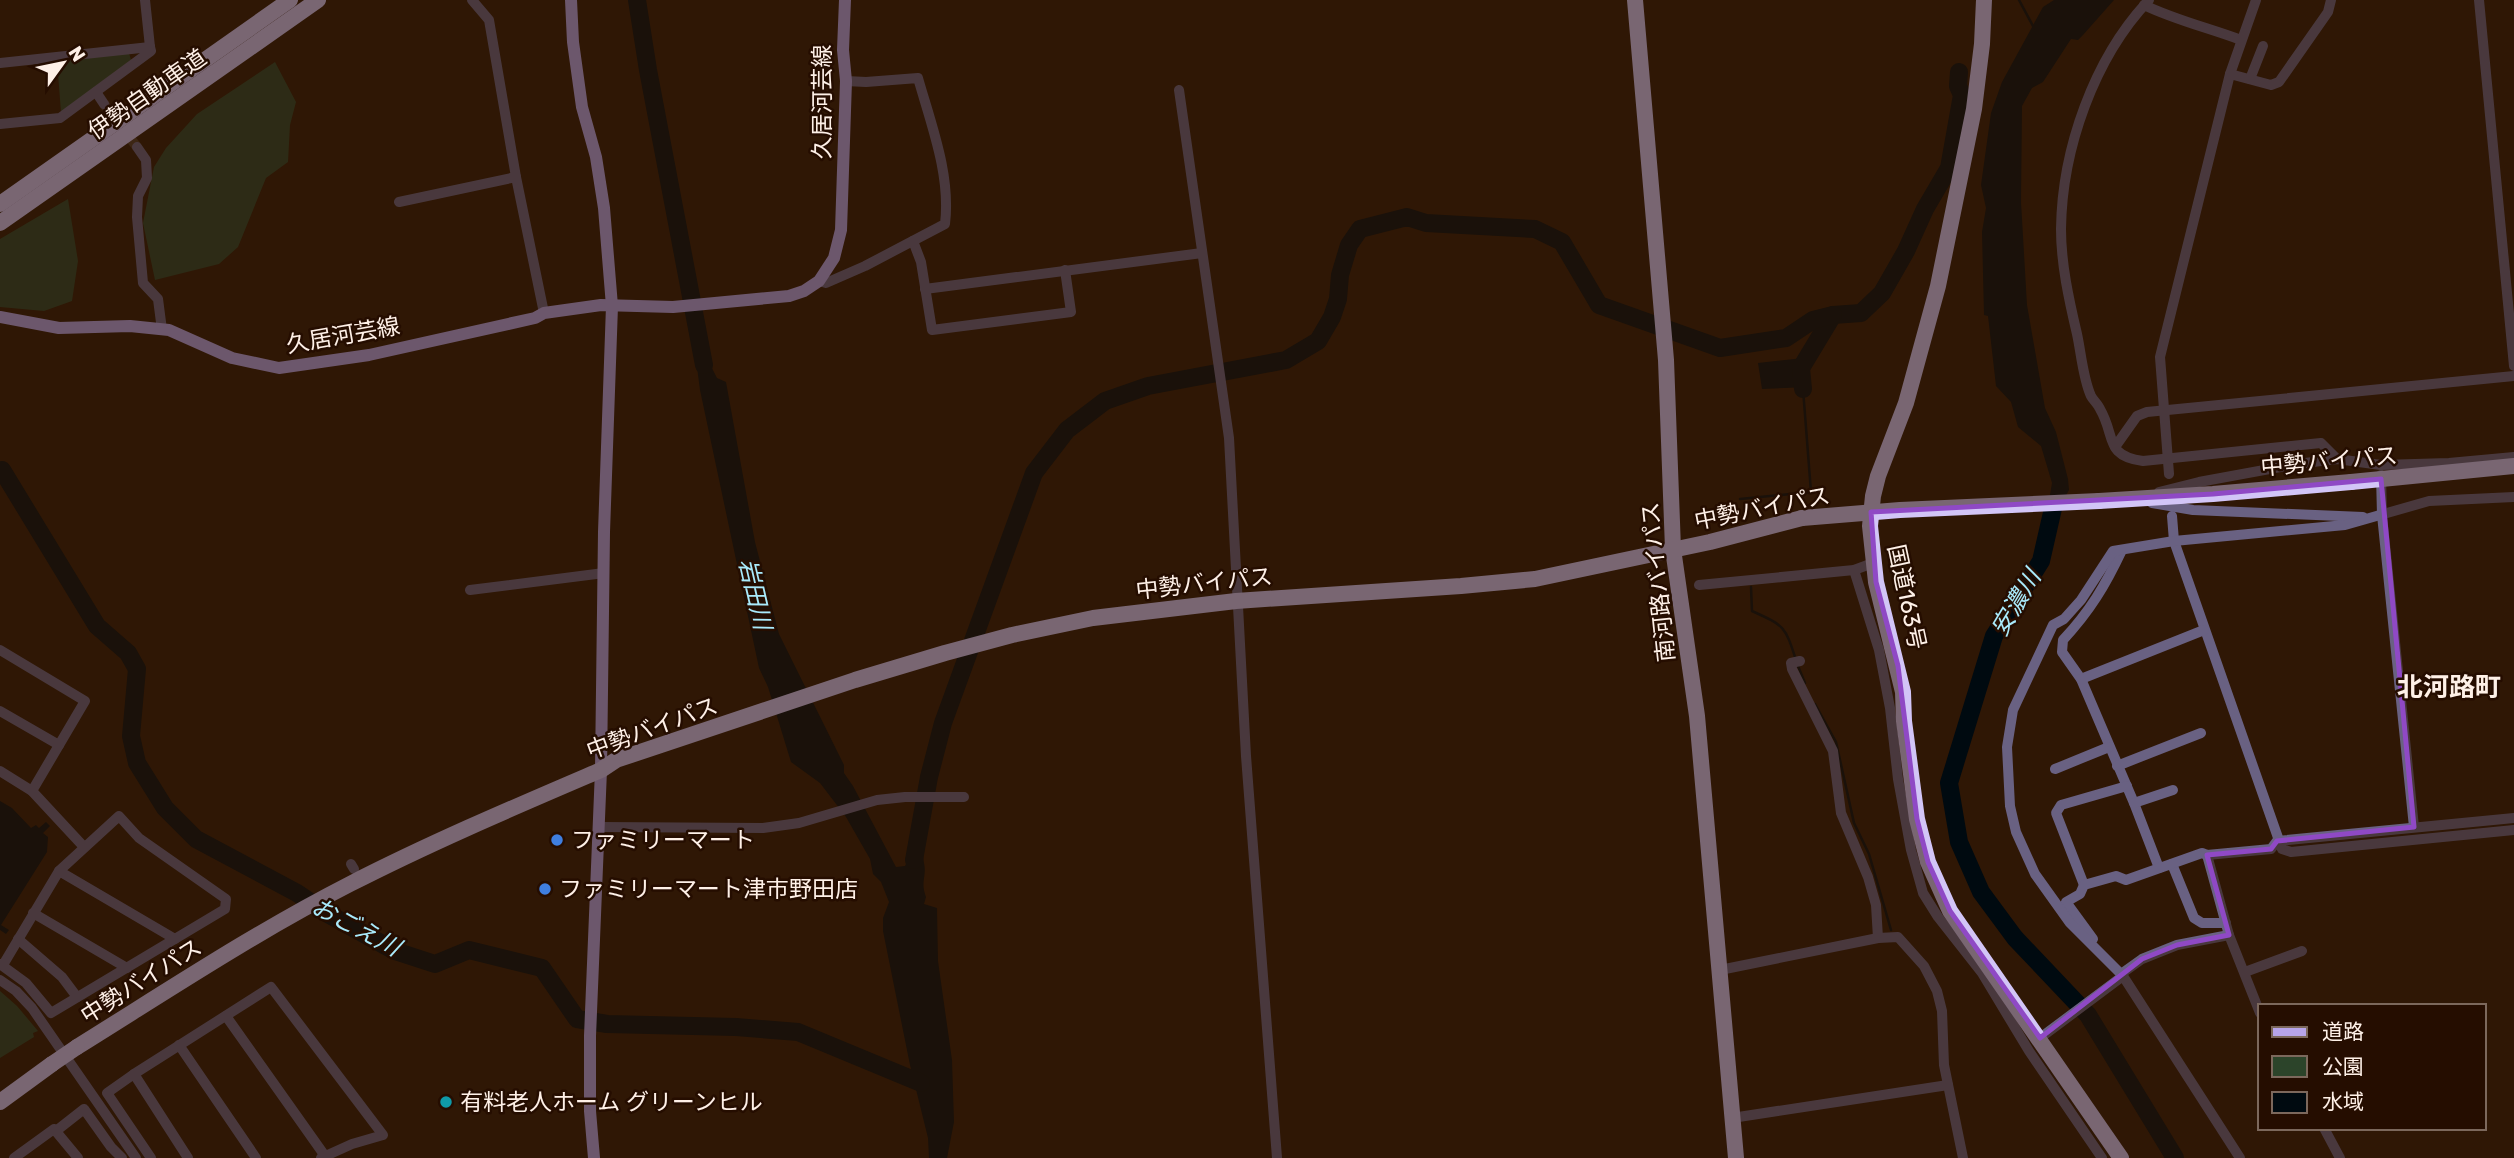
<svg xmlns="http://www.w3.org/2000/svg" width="2514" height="1158" font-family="Rubik,'Noto Sans JP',sans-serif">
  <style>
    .green { fill: #2c442a }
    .water { fill: #000a10 }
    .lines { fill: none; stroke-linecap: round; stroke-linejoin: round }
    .stream { stroke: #000a10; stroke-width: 2.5 }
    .river { stroke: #000a10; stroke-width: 18 }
    .minor-tunnel { stroke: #4e3827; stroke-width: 10; stroke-dasharray: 10 5; stroke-linecap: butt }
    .minor { stroke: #696182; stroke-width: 10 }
    .major { stroke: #b7a4e9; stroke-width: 12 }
    .highway { stroke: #d2c5f7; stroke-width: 16 }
    .highway-bridge { stroke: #d2c5f7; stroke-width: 16 }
    .marked { fill: none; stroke: #8f49c5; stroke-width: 5; stroke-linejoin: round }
    .shop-dot { fill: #3f7fe0; stroke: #250d00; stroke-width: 2.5 }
    .culture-dot { fill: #0f9aa8; stroke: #250d00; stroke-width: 2.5 }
    .labels { text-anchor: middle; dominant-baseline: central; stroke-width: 5; stroke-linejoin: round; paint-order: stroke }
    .street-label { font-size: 23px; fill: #fef0e7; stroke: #250d00 }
    .poi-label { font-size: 23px; fill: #fef0e7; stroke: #250d00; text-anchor: start }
    .water-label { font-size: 24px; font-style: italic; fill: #a9eafb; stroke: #250d00 }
    .quarter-label { font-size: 26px; font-weight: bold; fill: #fef0e7; stroke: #250d00 }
  </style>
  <rect width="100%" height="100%" fill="#2f1705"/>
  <g class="green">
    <path d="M129,53L131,60L61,112L57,61Z"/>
    <path d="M275,62L296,102L290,125L288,162L266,178L238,247L219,264L155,280L143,223L154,167L166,148L197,114Z"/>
    <path d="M68,199L78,261L72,301L44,311L0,307V239Z"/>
    <path d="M0,991L17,1006L38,1031L33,1033L34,1037L0,1058Z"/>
  </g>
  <g class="water">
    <path d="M2054,0H2114L2083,35L2078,40L2071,39L2043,82L2032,88L2022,106L2021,202L2027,305L2045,408L2056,432L2068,479L2069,490L2043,536L2052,483L2041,446L2018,427L2011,402L1996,386L1988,316L1984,315L1982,232L1986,208L1981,185L1991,113L2002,82L2043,7Z"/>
    <path d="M692,329L717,378L726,382L755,542L779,634L844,765V773L853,786L896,867L905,866L923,828C922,841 922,851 924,863C927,877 920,881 926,897L924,904L937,908L938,961L952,1060L954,1122L947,1158H929L928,1138L910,1065L883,931V918L889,902L881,882L873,874L870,859L846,817L820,783L791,762L768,687L759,668L700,390Z"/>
    <path d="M1809,345L1816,349L1807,372L1808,387L1762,389L1758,363L1804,358Z"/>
    <path d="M0,801L12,808L31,828L36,825L39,828L46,822L50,826L43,833L48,837L47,852L1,925L9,930L6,934L0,930Z"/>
  </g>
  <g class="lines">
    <g class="stream">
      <path d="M2019,0L2034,28"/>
      <path d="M1740,499L1811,492L1803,389"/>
      <path d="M1751,587L1752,611C1785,626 1785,626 1796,660"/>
      <path d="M1798,666L1805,683"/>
      <path d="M1815,704L1836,742L1854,823L1869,854L1891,930"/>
    </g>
    <g class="river">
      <path d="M637,0L648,70L704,365"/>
      <path d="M1803,389L1801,368L1833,315L1861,313L1882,293L1906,251L1925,209L1949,168L1962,95L1958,86L1959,72"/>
      <path d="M0,471L2,470L97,626L128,653L137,669L131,736L137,763L165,808L196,839L297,893L328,914L395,951L435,964L469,950L542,968L577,1019L607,1024L736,1027L798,1032L921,1083"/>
      <path d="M2054,504L2041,561L1994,636L1949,783L1959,842L1981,892L2015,938L2088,1015L2175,1158"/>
      <path d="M914,860L929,777L943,723L1034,473L1067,430L1105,401L1148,386L1286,360L1318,341L1332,317L1338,299L1340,275L1349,245L1360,229L1407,217L1426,223L1535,229L1562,242L1599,305L1720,348L1786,338L1813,320L1833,315"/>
    </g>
    <path class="minor-tunnel" d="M104,104L137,147"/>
    <g class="minor">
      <path d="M145,0L150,47"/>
      <path d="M472,0L489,20L516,177L544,313"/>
      <path d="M2149,0C2094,58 2062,149 2061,229C2061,264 2069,300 2077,334C2081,352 2083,379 2091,396C2093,400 2098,404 2100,409C2116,436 2104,456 2143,461L2321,443L2337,459"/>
      <path d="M2479,0L2514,366"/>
      <path d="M2144,5C2175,20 2209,28 2241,40"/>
      <path d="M0,63L150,47"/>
      <path d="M2230,74L2271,85L2279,82L2328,12L2331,0"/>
      <path d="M2250,79L2263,46"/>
      <path d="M1179,90L1229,438L1246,756L1277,1158"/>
      <path d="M96,92L104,104"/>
      <path d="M0,124L60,118L151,51L150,47"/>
      <path d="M137,147L146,160L147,178L138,196L137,217L143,283L158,299L162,330"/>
      <path d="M399,202L516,177"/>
      <path d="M913,241L921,262L932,330L1071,312L1065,270"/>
      <path d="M819,281L826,283L865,266L945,224C951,175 931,124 918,78L866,82L846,81"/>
      <path d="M925,289L1202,253"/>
      <path d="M2115,447L2137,416L2147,412L2514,376"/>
      <path d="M2169,474L2160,357L2230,74L2256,0"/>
      <path d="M2381,475L2382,515L2414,827"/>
      <path d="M2159,492L2199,482L2297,464L2337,459L2381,465L2449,463L2514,457"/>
      <path d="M2152,503L2193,510L2363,517"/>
      <path d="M2172,516L2174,541L2282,849L2291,852L2514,830"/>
      <path d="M2122,550C2105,586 2090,611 2063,640L2062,652L2081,679L2134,803L2159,868"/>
      <path d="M1854,570L1879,650L1890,708L1898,779L1911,850L1923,893L1938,917L1982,973L2029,1051L2102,1158"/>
      <path d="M1699,585L1854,570L1873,563"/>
      <path d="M470,590L604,573"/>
      <path d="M0,650L85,701L32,791"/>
      <path d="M1800,661L1791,663L1792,669L1833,751L1841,813L1868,877L1876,905L1878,938"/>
      <path d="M2081,679L2204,630"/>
      <path d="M0,711L59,745"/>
      <path d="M2117,766L2201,733"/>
      <path d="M2055,769L2109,747"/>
      <path d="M0,771L32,791L84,847"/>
      <path d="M2134,803L2173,790"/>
      <path d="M598,827L763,828L799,823L877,800L905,797H964"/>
      <path d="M2207,855L2229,935L2260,1013"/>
      <path d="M351,864L354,869"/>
      <path d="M2172,864L2194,918L2202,923H2226"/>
      <path d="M59,871L175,939"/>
      <path d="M2084,885L2056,813L2061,805L2127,786"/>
      <path d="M33,913L127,968"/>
      <path d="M18,939L62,977L77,997"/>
      <path d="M2093,939L2066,902L2080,894L2084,885L2116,876L2126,880L2202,853L2207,855L2271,849L2277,841L2514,818"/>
      <path d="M0,964L26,983L51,1013L225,909L226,899L139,838L119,816L59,871L3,965"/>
      <path d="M1720,970L1878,938L1898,937L1924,966L1937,991L1942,1011L1944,1065L1963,1158"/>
      <path d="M2245,972L2302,951"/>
      <path d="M2121,974L2142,959L2177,945L2229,935"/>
      <path d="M0,980L16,991L32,1008L136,1158"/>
      <path d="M226,1016L325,1156"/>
      <path d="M2040,1038L2123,976"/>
      <path d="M179,1045L256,1158"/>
      <path d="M134,1074L107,1093L151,1158"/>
      <path d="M1732,1118L1948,1085"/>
      <path d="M2324,1128L2340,1158"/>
      <path d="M56,1131L84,1109L111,1147L122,1158"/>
      <path d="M14,1158L54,1129L78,1158"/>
      <path d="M188,1158L134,1074L271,987L383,1135L352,1144L321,1158"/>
      <path d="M2240,1158L2123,976L2070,923L2035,874L2016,832L2010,806L2007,747L2013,710L2053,625L2064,619L2081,600L2113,551L2174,541L2345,525L2429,501L2514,497"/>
    </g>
    <g class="major">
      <path d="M571,0L573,42L582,107L596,157L604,208L612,306L604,532L601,770L590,1036V1111L594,1158"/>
      <path d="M0,317L59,328L130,326L169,330L232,358L279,368L369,355L535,318L544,313L601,305L673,307L789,296L804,291L819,281L834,258L841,230L846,81L843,50L845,0"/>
    </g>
    <g class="highway">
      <path d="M1635,0L1666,360L1673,549L1697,716L1736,1158"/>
      <path d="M1984,0L1982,44L1974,109L1938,286L1906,403L1878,476L1873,496L1870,526L1876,582L1903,692L1904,721L1917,819L1928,862L1950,911L2121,1158"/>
      <path d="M0,204L290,0"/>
      <path d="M0,223L318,0"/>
      <path d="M2099,501L2213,494L2351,482"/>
      <path d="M77,1047C167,991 256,932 350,884C432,842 517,806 601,770L616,760L855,680L945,653L1012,635L1093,618L1236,601L1461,586L1535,579L1710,542L1802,518"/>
      <path d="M0,1102L52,1064"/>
    </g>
    <g class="highway-bridge">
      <path d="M2351,482L2514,466"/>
      <path d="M1802,518L1900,510L2099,501"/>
      <path d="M52,1064L77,1047"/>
    </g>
  </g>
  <path d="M0 0H2514V1158H0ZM2381,479L2414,827L2277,841L2271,849L2207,855L2229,935L2177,945L2142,959L2040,1038L1950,911L1928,862L1917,819L1898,666L1876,582L1871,512L2213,494Z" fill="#2f1705" fill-opacity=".55" fill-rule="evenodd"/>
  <path class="marked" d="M2381,479L2414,827L2277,841L2271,849L2207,855L2229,935L2177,945L2142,959L2040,1038L1950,911L1928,862L1917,819L1898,666L1876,582L1871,512L2213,494Z"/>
  <g class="shop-dot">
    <circle cx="557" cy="840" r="7"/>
    <circle cx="545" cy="889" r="7"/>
  </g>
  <circle class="culture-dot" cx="446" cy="1102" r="7"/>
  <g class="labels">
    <g class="street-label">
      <text transform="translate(147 94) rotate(-35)">伊勢自動車道</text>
      <text transform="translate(822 102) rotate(-90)">久居河芸線</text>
      <text transform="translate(343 335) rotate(-10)">久居河芸線</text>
      <text transform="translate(2329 461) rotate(-5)">中勢バイパス</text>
      <text transform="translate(1762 508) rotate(-11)">中勢バイパス</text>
      <text transform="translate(1658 582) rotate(-96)">南河路バイパス</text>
      <text transform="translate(1204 583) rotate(-6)">中勢バイパス</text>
      <text transform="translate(1907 597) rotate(78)">国道163号</text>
      <text transform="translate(652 728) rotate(-20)">中勢バイパス</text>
      <text transform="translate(141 981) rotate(-32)">中勢バイパス</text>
    </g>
    <g class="poi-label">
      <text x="571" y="840">ファミリーマート</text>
      <text x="559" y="889">ファミリーマート津市野田店</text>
      <text x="460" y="1102">有料老人ホーム グリーンヒル</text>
    </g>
    <g class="water-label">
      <text transform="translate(755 594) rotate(77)">岩田川</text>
      <text transform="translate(2016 603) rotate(-59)">安濃川</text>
      <text transform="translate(356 927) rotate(28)">おごえ川</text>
    </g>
    <g class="quarter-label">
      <text x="2449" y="687">北河路町</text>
    </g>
  </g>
  <rect x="2258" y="1004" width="228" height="126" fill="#250d00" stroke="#7c685c" stroke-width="2"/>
  <rect x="2272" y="1027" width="35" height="10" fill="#b7a4e9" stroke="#7c685c" stroke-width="2"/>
  <text x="2322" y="1039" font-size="21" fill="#fef0e7">道路</text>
  <rect x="2272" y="1056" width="35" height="21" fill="#2c442a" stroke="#7c685c" stroke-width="2"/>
  <text x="2322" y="1074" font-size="21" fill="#fef0e7">公園</text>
  <rect x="2272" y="1092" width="35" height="21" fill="#000a10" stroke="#7c685c" stroke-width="2"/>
  <text x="2322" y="1109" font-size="21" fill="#fef0e7">水域</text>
  <g transform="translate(63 63) rotate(57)" stroke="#250d00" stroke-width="5" paint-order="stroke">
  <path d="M0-5L12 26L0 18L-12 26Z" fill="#fef0e7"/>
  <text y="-10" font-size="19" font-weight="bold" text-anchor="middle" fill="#fef0e7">N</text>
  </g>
</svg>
